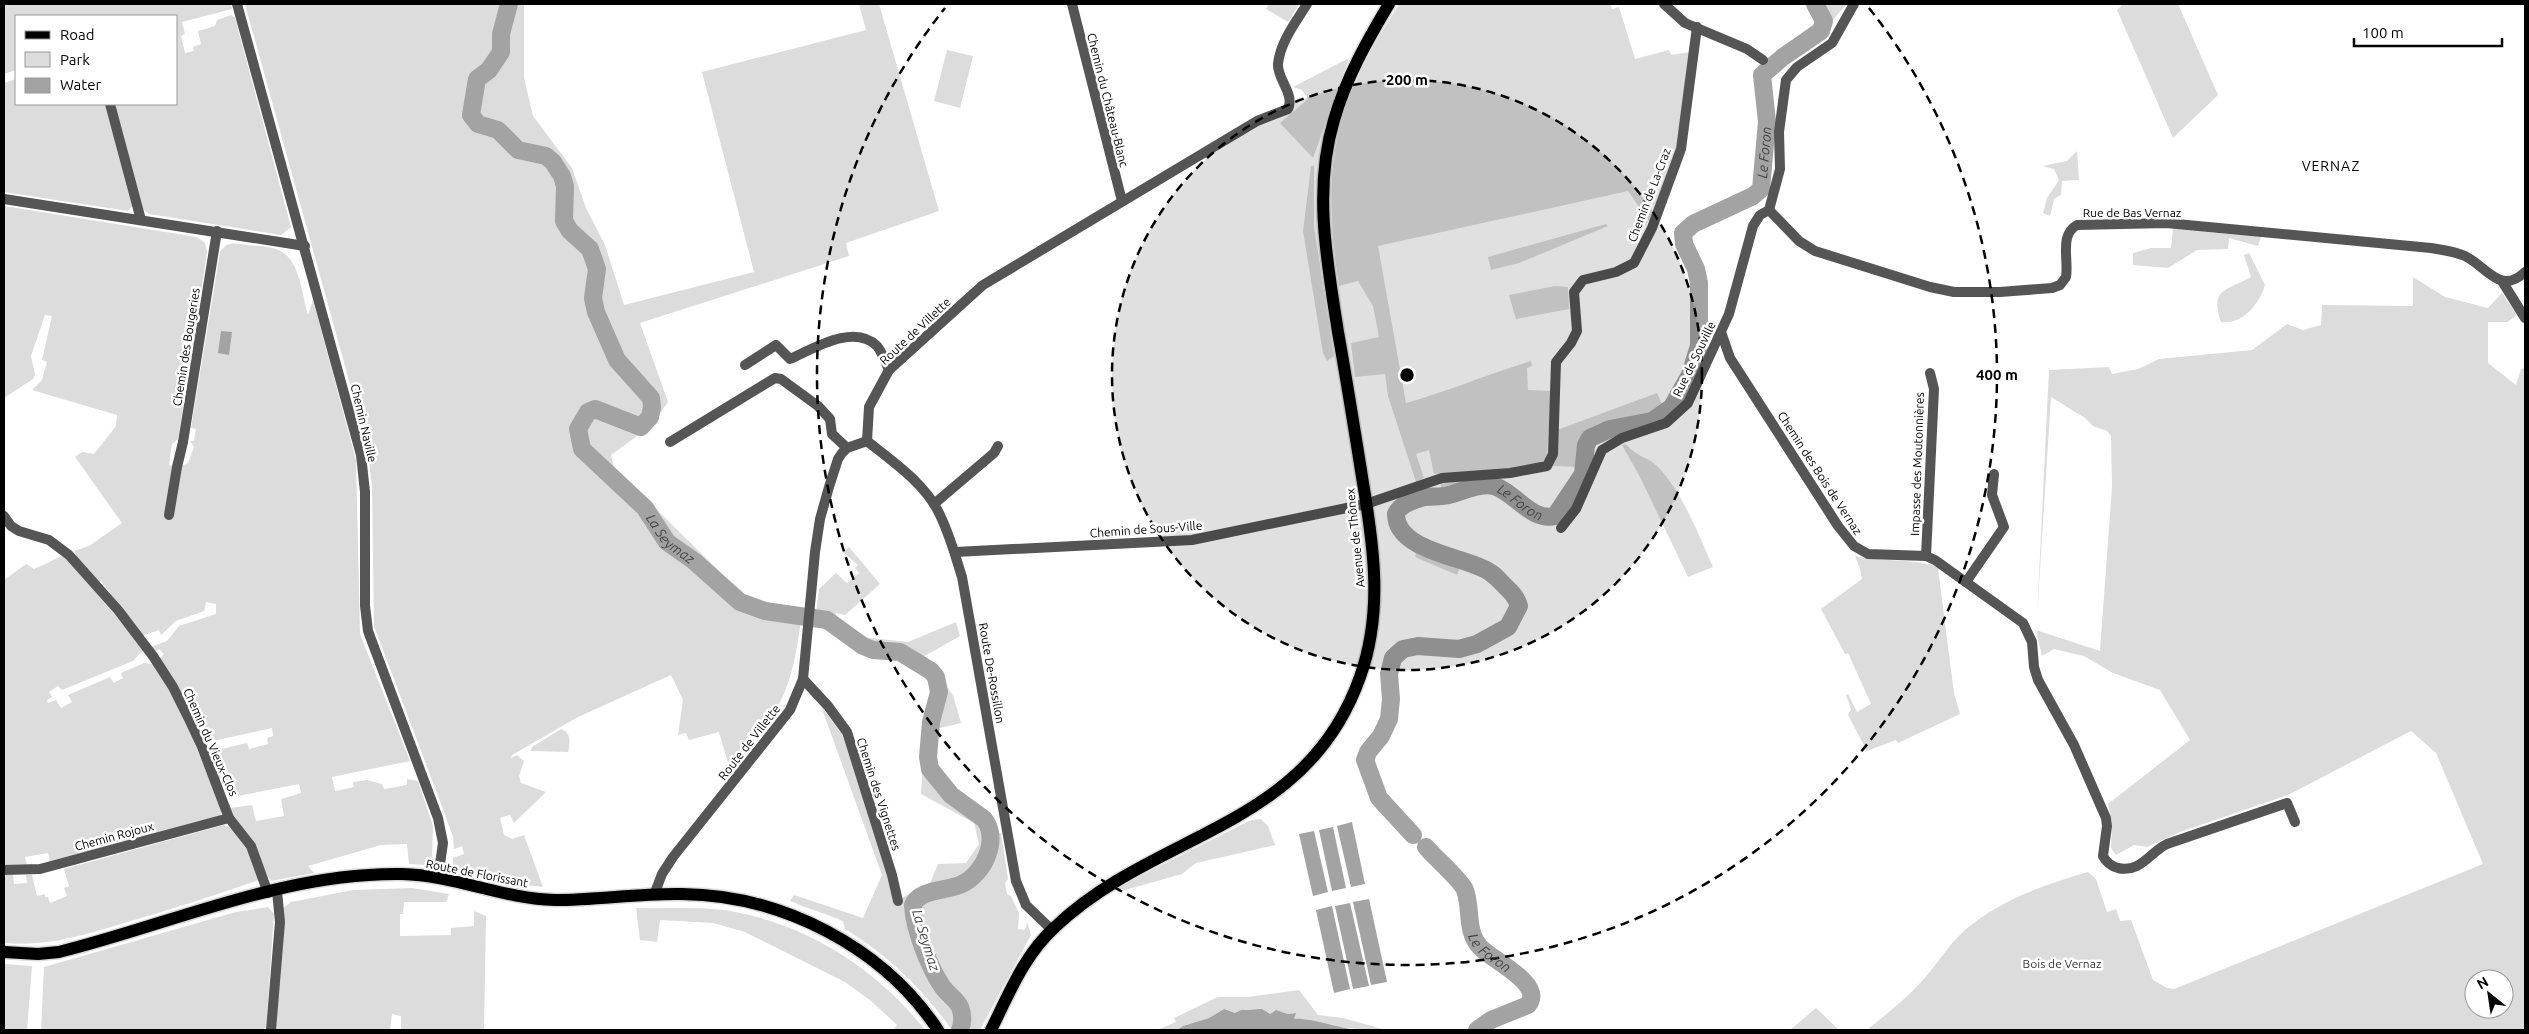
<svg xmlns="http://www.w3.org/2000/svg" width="2529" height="1034" font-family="Ubuntu,sans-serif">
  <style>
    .green { fill: #dcdcdc; fill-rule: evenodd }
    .water { fill: #a3a3a3 }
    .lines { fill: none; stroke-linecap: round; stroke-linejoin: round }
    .river { stroke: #a3a3a3; stroke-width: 18 }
    .major-casing { stroke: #dbdbdb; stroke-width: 15 }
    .minor { stroke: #555; stroke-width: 10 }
    .major { stroke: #000; stroke-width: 12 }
    .ring { fill: none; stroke: #000; stroke-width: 2.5; stroke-dasharray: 9 6 }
    .labels { text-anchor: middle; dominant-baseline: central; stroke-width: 5; stroke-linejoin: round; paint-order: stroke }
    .street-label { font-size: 12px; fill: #000; stroke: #fff }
    .park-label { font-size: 12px; fill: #333; stroke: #fff }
    .water-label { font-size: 14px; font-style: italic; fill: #444; stroke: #fff }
    .neighbourhood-label { font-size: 14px; letter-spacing: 1px; fill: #000; stroke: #fff }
    .centre { fill: #000; stroke: #fff; stroke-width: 2.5 }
    .ring-label { font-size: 15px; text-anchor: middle; font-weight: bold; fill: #000; stroke: #fff; stroke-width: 5; stroke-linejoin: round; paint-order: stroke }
  </style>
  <rect width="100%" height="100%" fill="#fff"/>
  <g class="green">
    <path d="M4,4H231L232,9L182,22L185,34L181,36L185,53L194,51L193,47L201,44L198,31L215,26L217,20L231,15L235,18L291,227L281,235L149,214L143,209L114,104H176V16H16V70L4,74Z"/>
    <path d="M245,4H524V78L533,116L572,168L586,208L605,245L624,305L754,272L702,72L866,30L859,4H879L939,211L846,243L849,256L640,323L668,402L651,426L611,455L614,468L753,604V609L783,617L802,616C795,657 793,684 770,720L766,718L729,766L719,732L689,740L686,733L678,735L683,700L671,675L578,717L512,755L511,758L517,755L524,761L519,776L521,783L546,792L514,823L510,815L500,818L504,835L512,839L524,835L543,887L501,882L459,871L453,867V858L464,854L462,846L454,849L453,837L444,812L374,626L372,486L367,446Z"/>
    <path d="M1269,4H1299L1288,22L1266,9Z"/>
    <path d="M1399,4H1610L1612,9L1619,7L1635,59L1669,50L1671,55L1690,52L1676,149L1651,224L1628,191L1378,246L1406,403C1449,391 1489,374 1531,361L1532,366L1527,368L1528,390L1551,391L1547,458C1536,471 1454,472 1434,474L1429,450L1416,454L1424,478L1416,482L1388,396L1385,374L1355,377L1351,343L1379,337L1373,306L1358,281L1339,286C1328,214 1325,145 1358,77C1369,51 1384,28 1399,4Z"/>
    <path d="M1806,4H1809L1818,22L1817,29L1770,62L1773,55L1816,22Z"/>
    <path d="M1820,4H1846C1841,13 1835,14 1829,27Z"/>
    <path d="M2123,4H2178L2218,95L2173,138L2117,10Z"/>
    <path d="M947,50L973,56L960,108L934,101Z"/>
    <path d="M1349,58L1313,158L1280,123L1308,99L1302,90L1293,87Z"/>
    <path d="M16,79V104H105L133,205L128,211L4,192V83Z"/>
    <path d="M2077,151L2079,180L2062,181L2061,195L2054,199L2050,216L2043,213L2047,198L2059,180L2054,169L2042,166L2067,161Z"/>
    <path d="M1311,166H1314V226L1334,356L1327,361L1323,353L1303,231Z"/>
    <path d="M4,206L197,237L205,243L207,252L192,355L183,354L182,366L189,367L178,439L172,444L169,465C177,468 180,467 188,463L194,447L190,441H194L196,429L191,428L220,252C227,241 235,243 247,245C257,246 269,246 278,250C300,258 302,295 308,315L313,300L356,460L360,634L410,761L332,777L335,791L354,787L353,782L367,780L382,784L384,789L407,785V779L418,781L433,826L432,861L426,865L409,864L407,844L381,845L308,866L314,873L271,881L269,878L237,825L230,808L252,805L256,821L284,816L281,799L301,793L299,784L233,797V789L228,787L225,780L219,782L209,756L217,750L247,743L249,749L268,744L267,738L273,736L272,728L213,741L209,729L197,733L159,659L164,654L159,649L154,652L151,647L167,641L179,626L216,614V604L206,602L204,611L176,621L161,635L159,630L142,636L101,581L98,583L79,561L74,551L89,546L122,523L75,457L82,452L94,454L116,426L117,415L32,390L42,380L47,362L42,360L52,316L45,315L31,356L35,374L33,379L4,398Z"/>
    <path d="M1606,224L1608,226L1519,263L1491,270L1488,257Z"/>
    <path d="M2173,229L2261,237L2258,246L2229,238L2228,249L2197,250L2168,268L2133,265V253L2151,248H2171Z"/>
    <path d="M2249,253L2265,285C2259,304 2243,325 2221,322C2210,289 2225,291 2251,277L2244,255Z"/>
    <path d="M2413,277L2445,297L2488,308L2502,293L2517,315L2507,322H2488V363L2516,385L2521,369L2525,368V1030H1867C1885,1015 1905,1000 1921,982C1936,966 1948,945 1965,930C2000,900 2043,885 2088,872L2096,879L2107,912L2116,909L2120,921L2131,920L2153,980L2167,988L2174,989L2483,864L2436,753L2411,731L2288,795L2180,832L2147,847L2134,845L2116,855L2111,848L2112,822L2108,804L2190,740L2160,690L2113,673L2084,656L2054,649L2042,656L2036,630L2100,651L2112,487L2111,436L2107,431L2093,426L2085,418L2051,397L2037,616L2049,370L2109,367L2112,374L2138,369L2159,359L2252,350L2287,324L2303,330L2321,325L2322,305L2413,306ZM2474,979H2504V1009H2474Z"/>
    <path d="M1555,286L1568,287L1569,309L1516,319L1509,295Z"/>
    <path d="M1657,393L1664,409C1658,413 1651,419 1644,421C1614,427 1572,419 1580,467L1553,466L1557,444V430Z"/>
    <path d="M1626,444C1636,457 1648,457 1657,466C1684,494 1697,532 1713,567L1688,577L1640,477L1622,445Z"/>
    <path d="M1491,477L1492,483L1442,493L1440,482Z"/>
    <path d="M1418,544L1463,560L1457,575L1415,557Z"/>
    <path d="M849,547L880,584L845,615L836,613L834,619L816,613L819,589L836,573L847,583L859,573L855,568L858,565L843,552Z"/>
    <path d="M64,555L144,649L133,661L62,690L58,686L49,692L52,697L47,700L48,703L56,700L61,708L72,702L68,695L110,677L114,683L123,678L121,673L144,663L154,664L177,701L222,810L220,817L50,861L48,853L25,857L27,865L4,866V580L26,564L34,569Z"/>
    <path d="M1855,556C1878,562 1922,558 1938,568L1954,693L1960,714L1898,743L1896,740L1867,751L1848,715L1851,709L1846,695L1848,694L1857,712L1871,704L1848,653L1845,654L1821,609L1862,579L1860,569Z"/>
    <path d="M956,622L960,636L923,657L953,695L961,723L940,728C922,774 958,794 993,816L995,833H1001L1008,879L1005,883L1007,894L1011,896L1019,913L1018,929L1025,930L1027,922L1031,935L980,1030H952C922,988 889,956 845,929L843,921C825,913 808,909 790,901L794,895L863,918L882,875L821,706L842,734L889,872L894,902L930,883L938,864L966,863L979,844L974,823L921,794L924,739L943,701L915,664L858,648L861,637L908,642Z"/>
    <path d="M561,729C572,733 570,743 568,752L531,751L532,747Z"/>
    <path d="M1261,819L1268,826L1275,845L1196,863L1182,874L1118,892L1116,888L1251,820Z"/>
    <path d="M224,825C247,833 252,860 259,880C214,896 169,910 124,923C84,935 46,947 4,943V875H13L14,884L27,883L26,875H32L37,896L45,894V897H48L50,903L67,896L64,888L69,886L64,869Z"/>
    <path d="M412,888L449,894L446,902H404L403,914H400V936L451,935V928L474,926V911L486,916L484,1030H401V1016L392,1014L390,1030H275L283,908L291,902L353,890Z"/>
    <path d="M268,907L274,914L266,1030H41L44,967L236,912Z"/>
    <path d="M636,908C666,909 706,906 735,912C810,926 878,970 925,1030H893L897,1025L870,1000L845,982L745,932L713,923L660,920L657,942L640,940Z"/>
    <path d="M4,964L32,966L27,1030H4Z"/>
    <path d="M1299,990L1318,1015L1343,1018L1386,1030C1366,1030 1347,1029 1327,1025C1315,1023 1306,1017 1293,1020L1296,1013L1288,1014L1276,1010L1270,1014C1260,1008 1246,1007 1235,1013L1224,1009L1209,1018L1183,1026L1177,1030H1157L1176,1022L1174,1018L1218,997H1247Z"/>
    <path d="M1816,1008L1839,1030H1790Z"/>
  </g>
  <g class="water">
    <path d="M221,331L232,332L229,355L218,353Z"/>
    <path d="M1352,822L1365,884L1351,887L1337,826Z"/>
    <path d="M1333,827L1346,888L1332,891L1319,830Z"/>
    <path d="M1314,831L1328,892L1313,896L1299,834Z"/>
    <path d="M1369,899L1387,982L1371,985L1353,902Z"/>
    <path d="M1350,903L1369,986L1353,989L1335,906Z"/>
    <path d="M1332,906L1350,989L1334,993L1316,910Z"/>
    <path d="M1224,1009L1235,1013L1241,1010L1262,1009L1270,1014L1276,1010L1288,1014L1296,1013L1294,1019C1307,1017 1340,1028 1356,1030H1177L1183,1026L1209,1018Z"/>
  </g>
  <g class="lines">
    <g class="river">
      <path id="s1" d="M509,4L501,34V52L489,70L477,79L471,115L478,124L498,130L518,150L546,156L553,162L562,176L565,186L564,221L570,231L590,249L597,269L593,298L596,312L617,360L651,398L652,407L650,417L641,427L595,409L588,412L578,429L582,449L645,508L667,542L694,561L740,602L765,611L827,620L863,646L873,650L900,652L931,671L936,677L939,692L931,722L928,757L930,769L951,795L984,819C1000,839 984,874 962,884C948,891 919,889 913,905C914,929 929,967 942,986C947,994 956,999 960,1007C963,1015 963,1023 960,1030"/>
      <path id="s2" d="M1413,835L1379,798L1365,760L1368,752L1381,736L1389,719L1391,699L1389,674L1393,658L1403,649L1418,646L1459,649L1477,644L1508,627L1519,606C1516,596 1510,591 1503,584C1497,578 1491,571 1482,568C1458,556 1396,549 1396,514C1400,505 1409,502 1418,499C1427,495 1439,498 1449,495C1462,492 1480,482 1494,486C1515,492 1531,522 1555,516L1583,474L1586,445L1590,438L1610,429L1652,421L1672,407L1690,375L1699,346V283L1696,269L1684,244L1683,233L1693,224L1753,196L1761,189L1767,122L1762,75L1783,57L1821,31L1824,21L1815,4"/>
      <path id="s3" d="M1426,847C1434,857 1461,880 1465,890C1472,909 1465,932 1481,948C1492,960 1545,984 1528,1005L1491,1020L1477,1030"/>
    </g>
    <defs>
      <g id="major">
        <path d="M4,952L38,954L59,952C172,924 284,872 402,874C454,875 503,899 555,900C598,900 640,893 682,894C782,895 883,947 938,1030"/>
        <path d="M991,1030C1009,994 1024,955 1055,927C1157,830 1306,830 1360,677C1383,613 1374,548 1363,483C1355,433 1347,382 1338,332C1327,261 1313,190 1334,120C1346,78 1367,41 1389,4"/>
      </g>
    </defs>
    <use href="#major" class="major-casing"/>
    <g class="minor">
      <path d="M237,4L361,455L365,492V606L368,631L438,818L443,843L438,878"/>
      <path d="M1072,4L1122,201"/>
      <path d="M1664,4L1685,23L1747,49L1763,60"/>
      <path d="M110,104L141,220"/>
      <path d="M4,199L305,246"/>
      <path d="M1769,210L1799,241L1815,251L1930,287L1954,292H2000L2052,288L2060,285L2066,277C2069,260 2059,235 2077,225L2166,223L2431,248C2442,250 2454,251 2465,256C2486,266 2500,296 2525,272"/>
      <path d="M1769,210L1780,169L1779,132L1786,80L1797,67L1832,43L1854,4"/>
      <path d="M2502,281L2525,318"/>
      <path d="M1721,332L1730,358L1838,526L1854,546L1868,554L1926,556L1935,560L2023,623L2032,642L2034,667L2038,680L2074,745L2106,818L2107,826L2103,856C2106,862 2111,866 2118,868C2141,873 2150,852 2167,844L2287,803L2295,822"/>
      <path d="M745,365L776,345L790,359C813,349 854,323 877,346C882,352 886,363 889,370"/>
      <path d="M867,441L869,407L889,370L983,285L1257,121L1288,109C1295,94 1277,79 1278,64C1280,42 1296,22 1307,4"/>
      <path d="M867,441C892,461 923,482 938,511C949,532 955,555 962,577L1016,881L1026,905L1051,929"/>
      <path d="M670,442L775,378L781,379L818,406L830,419L832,434L847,448"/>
      <path d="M934,504L994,453L998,446"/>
      <path d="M169,515L177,467L183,442L217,231"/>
      <path d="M4,516L11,526L19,531L49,540L69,555L118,610L153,656L173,687L188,717L202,747L229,818L251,846L268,893"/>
      <path d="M1561,528L1576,509L1602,450L1622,438L1666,423L1688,403L1729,314L1753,226L1760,215L1769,210"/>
      <path d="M955,552L1192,540L1366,504L1442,478L1510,473L1547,466L1553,454L1556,362L1571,343L1577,331L1574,292L1583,280L1616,272L1634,263L1652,228L1681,149L1697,27"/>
      <path d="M1926,556L1934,389L1930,373"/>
      <path d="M1966,582L2004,527L1992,495L1994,474"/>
      <path d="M803,679L828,706L847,732L892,875L898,901"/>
      <path d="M4,870L40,869L229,818"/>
      <path d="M654,895L662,874L673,857L790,710L803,679L815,552L820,519L829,487L838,459L842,453L847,448L867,441"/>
      <path d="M271,1030L280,922L277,891"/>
    </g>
    <use href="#major" class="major"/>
  </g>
  <circle cx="1407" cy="375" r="295" fill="#000" fill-opacity=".12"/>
  <g class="ring">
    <circle cx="1407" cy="375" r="295"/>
    <path d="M1869 8A590 590 0 1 1 945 8"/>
  </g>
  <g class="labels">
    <g class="street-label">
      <text transform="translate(1108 100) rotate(76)">Chemin du Château-Blanc</text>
      <text transform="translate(1649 195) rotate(-69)">Chemin de La-Craz</text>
      <text x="2132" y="212">Rue de Bas Vernaz</text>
      <text transform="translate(915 331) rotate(-43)">Route de Villette</text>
      <text transform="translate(186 347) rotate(-81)">Chemin des Bougeries</text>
      <text transform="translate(1694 359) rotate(-64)">Rue de Souville</text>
      <text transform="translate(364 423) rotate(77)">Chemin Naville</text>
      <text transform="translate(1917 464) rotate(-88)">Impasse des Moutonnières</text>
      <text transform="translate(1820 473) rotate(57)">Chemin des Bois de Vernaz</text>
      <text transform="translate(1146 529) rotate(-4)">Chemin de Sous-Ville</text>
      <text transform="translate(1355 538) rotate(-96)">Avenue de Thônex</text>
      <text transform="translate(992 673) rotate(80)">Route De-Rossillon</text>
      <text transform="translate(211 742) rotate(66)">Chemin du Vieux-Clos</text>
      <text transform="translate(749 742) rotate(-52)">Route de Villette</text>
      <text transform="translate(879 794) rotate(72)">Chemin des Vignettes</text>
      <text transform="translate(114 836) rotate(-15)">Chemin Rojoux</text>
      <text transform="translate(477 873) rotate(11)">Route de Florissant</text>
    </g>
    <g class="park-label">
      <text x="2062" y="963">Bois de Vernaz</text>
    </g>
    <g class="water-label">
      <text stroke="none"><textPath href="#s2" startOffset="1172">Le Foron</textPath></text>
      <text stroke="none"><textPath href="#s2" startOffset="646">Le Foron</textPath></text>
      <text stroke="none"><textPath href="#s1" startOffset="746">La Seymaz</textPath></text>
      <text transform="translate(926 940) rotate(73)">La Seymaz</text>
      <text stroke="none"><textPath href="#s3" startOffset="129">Le Foron</textPath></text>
    </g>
    <g class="neighbourhood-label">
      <text x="2331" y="166">VERNAZ</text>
    </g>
  </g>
  <circle cx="1407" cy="375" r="8" class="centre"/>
  <g class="ring-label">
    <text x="1407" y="85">200 m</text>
    <text x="1997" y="380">400 m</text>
  </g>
  <rect width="2529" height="1034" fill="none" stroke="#000000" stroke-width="10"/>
  <rect x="15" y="15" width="162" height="90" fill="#ffffff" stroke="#999999"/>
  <rect x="25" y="31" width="25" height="8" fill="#000000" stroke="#999999"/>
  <text x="60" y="40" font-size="15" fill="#000000">Road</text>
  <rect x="25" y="52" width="25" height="15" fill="#dcdcdc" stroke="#999999"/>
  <text x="60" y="65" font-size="15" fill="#000000">Park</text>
  <rect x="25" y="78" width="25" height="15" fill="#a3a3a3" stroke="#999999"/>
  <text x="60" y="90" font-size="15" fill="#000000">Water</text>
  <g transform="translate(2489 994) rotate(330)"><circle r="24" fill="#ffffff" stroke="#999999"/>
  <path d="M0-4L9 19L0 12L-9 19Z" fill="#000000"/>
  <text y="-8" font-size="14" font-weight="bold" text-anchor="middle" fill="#000000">N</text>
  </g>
  <path d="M2354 38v8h148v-8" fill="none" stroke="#000000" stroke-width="2.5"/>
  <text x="2362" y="38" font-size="15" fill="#000000" stroke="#ffffff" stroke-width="4" paint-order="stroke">100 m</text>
</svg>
